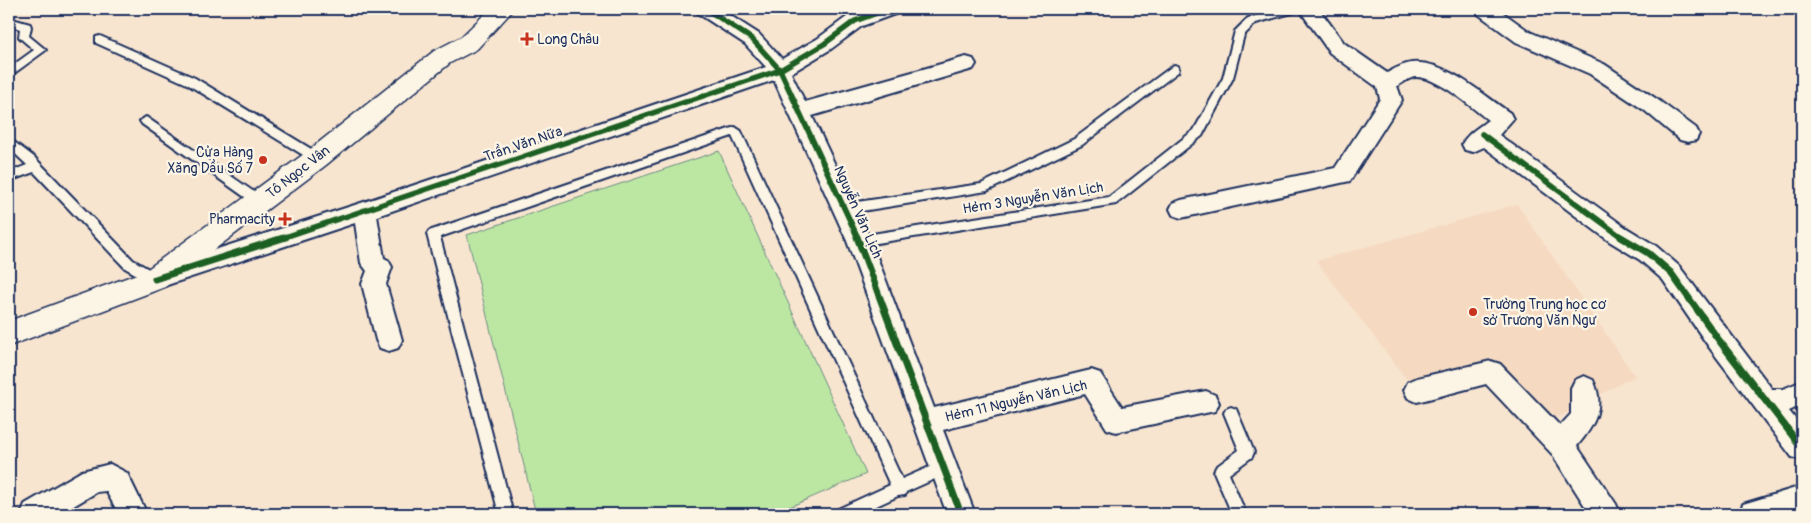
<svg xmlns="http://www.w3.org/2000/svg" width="1811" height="523" font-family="Pangolin,sans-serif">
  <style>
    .built { fill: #f5dac1 }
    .green { fill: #bce7a3; stroke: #6c8b80 }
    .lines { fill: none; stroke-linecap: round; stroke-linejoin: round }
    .lane-casing { stroke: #1b2f5e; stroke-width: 4 }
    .street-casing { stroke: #1b2f5e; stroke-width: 4 }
    .secondary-casing { stroke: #1b2f5e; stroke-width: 3 }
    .lane { fill: #fcf5e5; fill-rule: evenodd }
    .street { fill: #fcf5e5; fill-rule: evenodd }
    .secondary { fill: #fcf5e5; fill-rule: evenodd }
    .cycleway-far1-casing { stroke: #fcf5e5; stroke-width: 8 }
    .cycleway-casing { stroke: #fcf5e5; stroke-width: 10 }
    .cycleway-far1 { stroke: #1b5e20; stroke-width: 5.5 }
    .cycleway { stroke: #1b5e20; stroke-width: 7 }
    .poi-dot { fill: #c8321e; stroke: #fcf5e5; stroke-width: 2 }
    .labels { text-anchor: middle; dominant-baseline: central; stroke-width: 4.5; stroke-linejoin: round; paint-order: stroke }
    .poi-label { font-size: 14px; fill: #1b2f5e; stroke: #fcf5e5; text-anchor: start }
    .street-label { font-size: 14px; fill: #1b2f5e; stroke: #fcf5e5 }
  </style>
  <rect width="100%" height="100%" fill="#f8e5d0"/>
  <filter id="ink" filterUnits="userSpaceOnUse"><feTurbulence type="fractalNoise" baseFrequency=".02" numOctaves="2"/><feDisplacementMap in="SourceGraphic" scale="10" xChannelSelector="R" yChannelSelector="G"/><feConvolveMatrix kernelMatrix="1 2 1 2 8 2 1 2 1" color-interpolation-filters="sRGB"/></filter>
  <g filter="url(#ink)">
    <path class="built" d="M1517,204L1635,376L1533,431L1476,364L1413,388L1316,261Z"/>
    <path class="green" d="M719,151L866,474L773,514H536L467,235Z"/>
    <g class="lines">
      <defs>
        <g id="lane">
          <path d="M1282,9H1300L1299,11L1256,23L1244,35L1233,78L1202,136L1116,204L859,246L855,245L853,241L855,237L859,236L1109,197L1194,130L1223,78L1235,31L1248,18Z"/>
          <path d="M9,18L30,24L31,27L29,36L46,50L9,77V68L34,50L19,37L20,29L9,25Z"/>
          <path d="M100,36L195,78L321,155L323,158L321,161H313L187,84L96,43V37Z"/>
          <path d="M1174,65L1178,66L1179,69L1178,72L1082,145L987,191L843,214L837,209L843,204L981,184L1074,139Z"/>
          <path d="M146,117L264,199L266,202L264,205H256L142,124L140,121Z"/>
          <path d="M735,127L741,131L902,479L943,461L948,463L950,468L948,473L906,492L905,495L898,496L859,514H836L838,509L890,485L732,136L440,237L513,514H499L427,234L429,231Z"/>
          <path d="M9,138L34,157L133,260L159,275L161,279L159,283H151L125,268L34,172L9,181V172L27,165L9,148Z"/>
          <path d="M1231,407L1236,409L1254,452L1252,457L1229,474L1246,514H1232L1214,472L1216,467L1239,450L1224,413L1226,409Z"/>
        </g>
        <g id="street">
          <path d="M696,9H720L759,34L782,59L817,39L848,16L869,9H898L895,14L862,26L831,49L791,73L805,102L966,57L973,59L976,64L973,69L812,116L871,241L934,408L1091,370L1100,373L1122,407L1206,391L1215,395L1219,403L1215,411L1116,432L1107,429L1085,394L943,430L975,514H947L847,241L774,80L377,216L384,258L388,260L392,267L386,284L402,340L398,348L389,351L380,348L376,340L362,284L367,271L361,263L355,223L161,287L153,284L149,277L153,270L161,267L361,203L766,67L745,44L699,14Z"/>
          <path d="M1299,9H1319L1344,43L1387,73C1394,69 1403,64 1412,63C1444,59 1485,96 1510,113L1513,119L1499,135L1625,227L1656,246L1679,266L1772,389H1783L1802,381V405L1789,411L1802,427V460L1792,457L1709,347L1663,280L1640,260L1609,241L1484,147L1473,152L1465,150L1462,144C1469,132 1478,128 1488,120C1471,107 1437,76 1415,77C1409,78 1402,83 1397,86L1402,100L1350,181L1181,218L1173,215L1170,209L1173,203L1181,200L1335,168L1380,99L1377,87L1330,53Z"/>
          <path d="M1475,9H1498L1530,32L1604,64L1658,100L1696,128L1699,134L1696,140L1688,142L1680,140L1644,110L1590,74L1516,42L1478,14Z"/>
          <path d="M1491,361L1500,364L1560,426L1571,414V388L1575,380L1584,376L1593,380C1606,407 1594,426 1577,446L1616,504L1620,514H1590L1552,454L1486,384L1417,402L1408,398L1404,390L1408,382L1417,378Z"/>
          <path d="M110,464L127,473L147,514H119L106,491L97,492L60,514H21L25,504L82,471Z"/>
          <path d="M1802,486V512L1796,514H1739L1743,504Z"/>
        </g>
        <path id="secondary" d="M490,9H514L477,49L450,63L326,165L165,287L9,346V321L145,271L308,151L434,51L461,37Z"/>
      </defs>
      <use href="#lane" class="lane-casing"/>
      <use href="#street" class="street-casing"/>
      <use href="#secondary" class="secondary-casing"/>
      <use href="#lane" class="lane"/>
      <use href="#street" class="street"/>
      <use href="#secondary" class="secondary"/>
      <defs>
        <g id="cycleway-far1">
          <path d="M706,9L752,39L780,70L858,238"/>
          <path d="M1482,134L1623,238"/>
          <path d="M282,238L780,70L824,44L855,21L888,9"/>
        </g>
        <g id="cycleway">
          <path d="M857,237L961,514"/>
          <path d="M1621,237L1648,253L1671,273L1718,339L1802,448"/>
          <path d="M155,279L286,237"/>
        </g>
      </defs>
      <use href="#cycleway-far1" class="cycleway-far1-casing"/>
      <use href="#cycleway" class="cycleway-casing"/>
      <use href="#cycleway-far1" class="cycleway-far1"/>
      <use href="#cycleway" class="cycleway"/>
    </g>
  </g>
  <g class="poi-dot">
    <path d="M524.5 31.5h5v5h5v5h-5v5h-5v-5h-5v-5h5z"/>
    <circle cx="263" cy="160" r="5"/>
    <path d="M282.5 211.5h5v5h5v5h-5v5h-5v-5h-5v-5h5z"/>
    <circle cx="1473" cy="312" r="5"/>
  </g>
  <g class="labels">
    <g class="poi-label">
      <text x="537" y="39">Long Châu</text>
      <text x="253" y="152" text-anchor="end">Cửa Hàng<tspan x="253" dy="16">Xăng Dầu Số 7</tspan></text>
      <text x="275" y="219" text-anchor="end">Pharmacity</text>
      <text x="1483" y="304">Trường Trung học cơ<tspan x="1483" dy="16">sở Trương Văn Ngư</tspan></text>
    </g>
    <g class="street-label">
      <text transform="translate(523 144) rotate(-19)">Trần Văn Nữa</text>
      <text transform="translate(298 172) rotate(-38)">Tô Ngọc Vân</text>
      <text transform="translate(1033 198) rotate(-9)">Hẻm 3 Nguyễn Văn Lịch</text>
      <text transform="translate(858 212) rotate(66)">Nguyễn Văn Lịch</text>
      <text transform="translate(1016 401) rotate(-13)">Hẻm 11 Nguyễn Văn Lịch</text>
    </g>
  </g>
  <rect width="1811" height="523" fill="none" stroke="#fcf5e5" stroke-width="30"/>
  <rect x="15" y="15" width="1781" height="493" fill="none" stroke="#1b2f5e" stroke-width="2" filter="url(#ink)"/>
</svg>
